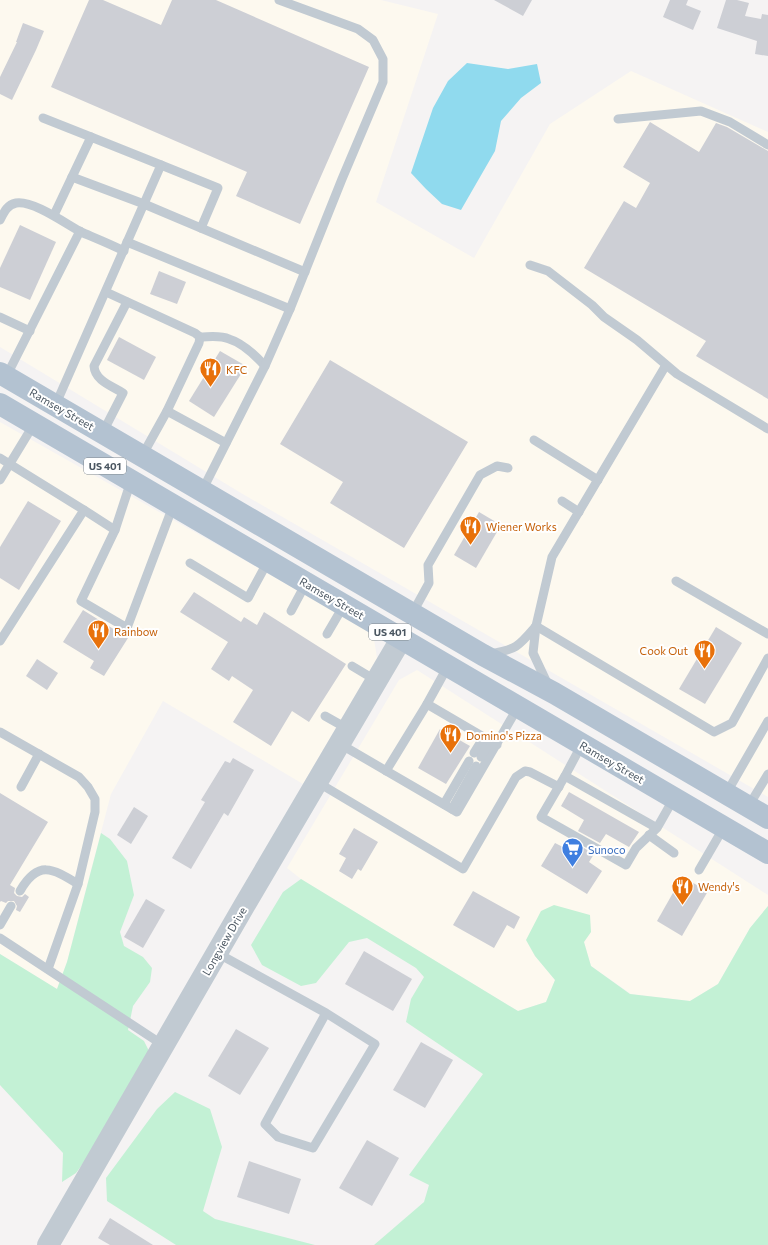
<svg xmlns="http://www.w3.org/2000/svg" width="768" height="1245" font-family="Commissioner,sans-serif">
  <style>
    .commercial { fill: #fdf9ef }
    .green { fill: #c3f1d5 }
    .water { fill: #90daee }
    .building { fill: #cdcfd5 }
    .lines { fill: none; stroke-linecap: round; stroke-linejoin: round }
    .service { stroke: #c1cad2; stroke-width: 9 }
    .tertiary { stroke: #c1cad2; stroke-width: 22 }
    .primary { stroke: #b3c2d1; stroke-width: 22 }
    .labels { text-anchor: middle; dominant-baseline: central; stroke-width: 4; stroke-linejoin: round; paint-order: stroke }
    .shield { fill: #fff; stroke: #808990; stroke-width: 1 }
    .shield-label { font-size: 10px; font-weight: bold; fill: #4a5661 }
    .food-label { font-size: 11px; fill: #c56008; stroke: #fff; text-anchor: start }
    .street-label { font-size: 11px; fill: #4a5661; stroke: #fff }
    .shop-label { font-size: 11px; fill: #366cbe; stroke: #fff; text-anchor: start }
  </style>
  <rect width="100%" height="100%" fill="#f5f3f3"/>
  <g class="commercial">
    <path d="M0,0H381L438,14L376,202L474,258L550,124L631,71L768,132V797L241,493L0,347Z"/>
    <path d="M0,422L373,633L377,658L303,784L163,701L111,794L67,962L57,989L0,954Z"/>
    <path d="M417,670L768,895V906L750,928L718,984L690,1001L631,994L591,966L584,942L591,932L535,956L555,980L546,1002L518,1011L301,879L287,868L399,680Z"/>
  </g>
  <g class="green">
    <path d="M101,833L110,839L127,861L134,895L120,932L124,946L143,957L152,968L150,982L133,1006L128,1030L144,1041L151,1055L92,1151L76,1173L62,1182L63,1153L0,1085V954L57,989L67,962Z"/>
    <path d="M301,879L518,1011L546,1002L555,980L535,956L526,940L541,911L554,905L590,915L591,932L584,942L591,966L630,994L690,1001L718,984L750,928L768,906V1245H374L424,1202L429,1185L409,1175L483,1074L406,1022L411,999L424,977L416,968L367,938L349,942L316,983L301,986L262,965L251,945L283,892Z"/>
    <path d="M175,1092L210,1109L222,1147L203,1211L215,1219L315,1245H176L107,1201L106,1178L157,1109Z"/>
  </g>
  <path class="water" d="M467,63L508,69L537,64L541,83L521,98L501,121L495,151L461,210L442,204L426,189L411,173L433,108L448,81Z"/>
  <g class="building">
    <path d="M89,0H103L161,25L172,0H216L369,67L300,224L236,196L247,172L51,87Z"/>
    <path d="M494,0H532L523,16Z"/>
    <path d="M670,0H688L686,5L701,11L693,30L663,17Z"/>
    <path d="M726,0H737L749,3L745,16L761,19L762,14L768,15V56L755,54L757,41L717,28Z"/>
    <path d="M23,23L44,31L36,50L12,100L0,94V77L17,42H16Z"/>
    <path d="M650,122L699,152L716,123L727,127L768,151V399L696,356L706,341L584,268L624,201L636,208L650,183L623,167Z"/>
    <path d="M20,225L56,242L30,300L0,287V268Z"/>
    <path d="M159,271L186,282L177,304L150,294Z"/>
    <path d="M119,337L156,357L144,380L107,360Z"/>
    <path d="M220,351L246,366L214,417L189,401Z"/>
    <path d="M330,360L468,442L404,548L330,503L343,482L280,444Z"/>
    <path d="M28,501L61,521L19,590L0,578V547Z"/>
    <path d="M479,512L501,525L476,568L454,555Z"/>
    <path d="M194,592L241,622L244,617L257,625L264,612L346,664L309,722L292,711L271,746L233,722L253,690L232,676L229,681L211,669L228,642L180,612Z"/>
    <path d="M83,610L128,638L104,676L90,668L94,661L63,642Z"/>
    <path d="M716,627L742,643L705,704L679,689Z"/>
    <path d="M37,659L58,673L47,690L26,676Z"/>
    <path d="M440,729L470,746L446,784L418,768Z"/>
    <path d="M233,758L254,770L228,816L224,813L191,869L172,858L205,802L201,800L225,761L230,763Z"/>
    <path d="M569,792L639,832L629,847L606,834L600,843L578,831L584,820L561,806Z"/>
    <path d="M0,793L48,822L10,885L15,888L14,893L17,896L22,897L25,894L29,897L20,912L16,910L17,906L14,901H8L6,903L1,901L0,902Z"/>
    <path d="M134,807L148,816L131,844L117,835Z"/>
    <path d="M354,828L378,842L361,871L358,869L352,879L339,871L346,858L339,854Z"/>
    <path d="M572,841L594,854L589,862L602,871L587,894L541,866L555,843L567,849Z"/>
    <path d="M682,877L708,891L682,936L657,921Z"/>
    <path d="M473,891L520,917L514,929L507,925L494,948L453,925Z"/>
    <path d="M146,899L165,910L143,948L124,937Z"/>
    <path d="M364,951L412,979L393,1011L345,984Z"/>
    <path d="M236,1029L269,1048L240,1095L208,1076Z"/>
    <path d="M421,1042L453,1060L425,1108L393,1090Z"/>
    <path d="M367,1140L399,1158L372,1206L339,1188Z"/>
    <path d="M249,1161L301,1179L289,1214L237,1197Z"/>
    <path d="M110,1218L153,1245H110L98,1238Z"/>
  </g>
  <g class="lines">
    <g class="service">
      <path d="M43,118L91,137"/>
      <path d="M618,119L701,111L730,122L768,145"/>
      <path d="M161,165L218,188L201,228"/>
      <path d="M54,215L72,177"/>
      <path d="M0,220C4,212 7,205 16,203C33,200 66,224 81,232C95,238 110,244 124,251"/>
      <path d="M127,242L290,309"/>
      <path d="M530,265L548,271L592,305L604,317L637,340L677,374L768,429"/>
      <path d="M106,292L195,333L200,337L199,343L167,411L142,456"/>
      <path d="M0,317L30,331"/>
      <path d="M200,337C209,337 220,335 229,339C243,343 255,355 265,366"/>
      <path d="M6,377L80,231"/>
      <path d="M55,406C91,325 126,245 161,165L91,137L72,177L144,204L305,272"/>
      <path d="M167,411L226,443"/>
      <path d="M103,432L123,393C112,386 95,381 94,366L127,302"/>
      <path d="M534,440L598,480"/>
      <path d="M0,458L84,510L0,641"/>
      <path d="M0,480L34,424"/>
      <path d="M131,481L115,530L81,601L127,628L173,506"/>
      <path d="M202,491L265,366L290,309L342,179L383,82V59L373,40L358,29L279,0"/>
      <path d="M562,501L579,512"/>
      <path d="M84,510L115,530"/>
      <path d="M190,563L248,598L268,561"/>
      <path d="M676,581L768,634"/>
      <path d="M291,611L306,583"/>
      <path d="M412,614L429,583L428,565L480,475L497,466L508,468"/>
      <path d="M536,626L714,732L732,723L768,658"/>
      <path d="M327,634L344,605"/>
      <path d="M490,654C517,649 518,647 536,626"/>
      <path d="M352,666L377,681"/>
      <path d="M548,685L533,653L536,626L552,557L666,365"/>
      <path d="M427,704L448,666"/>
      <path d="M325,716L348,729"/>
      <path d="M0,732L79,777L88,787L95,799V812L78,884L48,969"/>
      <path d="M340,744L457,812L518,707"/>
      <path d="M474,753L484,737"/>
      <path d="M481,757L490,741"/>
      <path d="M386,771L427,704L497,745"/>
      <path d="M565,776L582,744"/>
      <path d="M317,782L463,869L516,777L525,771L530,772L559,787"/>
      <path d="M21,787L39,754"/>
      <path d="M726,794L768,721"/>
      <path d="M444,804L469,761"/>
      <path d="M748,807L768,774"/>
      <path d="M452,809L476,766"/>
      <path d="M657,828L565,776L541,817L626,865L636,848L657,828L674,798"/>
      <path d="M649,835L674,853"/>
      <path d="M699,870L724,827"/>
      <path d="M20,891C38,860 52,868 78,884"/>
      <path d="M0,925L11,906"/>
      <path d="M0,938L163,1045"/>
      <path d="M217,953L326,1013L265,1124L278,1137L313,1148L375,1044L326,1013"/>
    </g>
    <path class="tertiary" d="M48,1245L244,906L401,639"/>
    <g class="primary">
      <path d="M0,373L483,655L554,693L768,818"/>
      <path d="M0,404L768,853"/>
    </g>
  </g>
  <defs>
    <symbol id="restaurant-pin" viewBox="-11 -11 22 30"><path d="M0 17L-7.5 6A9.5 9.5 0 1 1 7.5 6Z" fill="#e8710a" stroke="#fff"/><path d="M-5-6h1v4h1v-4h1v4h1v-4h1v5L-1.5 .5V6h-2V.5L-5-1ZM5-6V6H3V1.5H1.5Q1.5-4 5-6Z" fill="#fff"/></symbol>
    <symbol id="supermarket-pin" viewBox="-11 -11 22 30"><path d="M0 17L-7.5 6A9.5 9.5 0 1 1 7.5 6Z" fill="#3f7fe0" stroke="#fff"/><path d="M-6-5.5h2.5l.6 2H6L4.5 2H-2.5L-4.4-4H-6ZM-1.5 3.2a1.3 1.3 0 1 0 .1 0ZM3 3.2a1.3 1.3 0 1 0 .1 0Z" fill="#fff"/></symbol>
  </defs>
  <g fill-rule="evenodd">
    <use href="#restaurant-pin" x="198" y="356" width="25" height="34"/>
    <use href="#restaurant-pin" x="458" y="514" width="25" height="34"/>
    <use href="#restaurant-pin" x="86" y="618" width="25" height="34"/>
    <use href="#restaurant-pin" x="692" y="638" width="25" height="34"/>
    <use href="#restaurant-pin" x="438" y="722" width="25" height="34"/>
    <use href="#supermarket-pin" x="560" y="836" width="25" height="34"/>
    <use href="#restaurant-pin" x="670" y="874" width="25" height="34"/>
  </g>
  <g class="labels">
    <g class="shield">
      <rect x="84" y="458" width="42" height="16" rx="3"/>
      <rect x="369" y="624" width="42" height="16" rx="3"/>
    </g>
    <g class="shield-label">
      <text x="105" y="466">US 401</text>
      <text x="390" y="632">US 401</text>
    </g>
    <g class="food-label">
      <text x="226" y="369">KFC</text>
      <text x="486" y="526">Wiener Works</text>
      <text x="114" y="631">Rainbow</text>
      <text x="688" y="650" text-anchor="end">Cook Out</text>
      <text x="466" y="735">Domino's Pizza</text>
      <text x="698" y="886">Wendy's</text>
    </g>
    <g class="street-label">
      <text transform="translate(62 409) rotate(30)">Ramsey Street</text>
      <text transform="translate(332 598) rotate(30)">Ramsey Street</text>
      <text transform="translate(612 762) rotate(30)">Ramsey Street</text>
      <text transform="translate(224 941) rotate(-60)">Longview Drive</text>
    </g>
    <g class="shop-label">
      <text x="588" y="849">Sunoco</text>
    </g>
  </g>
</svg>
